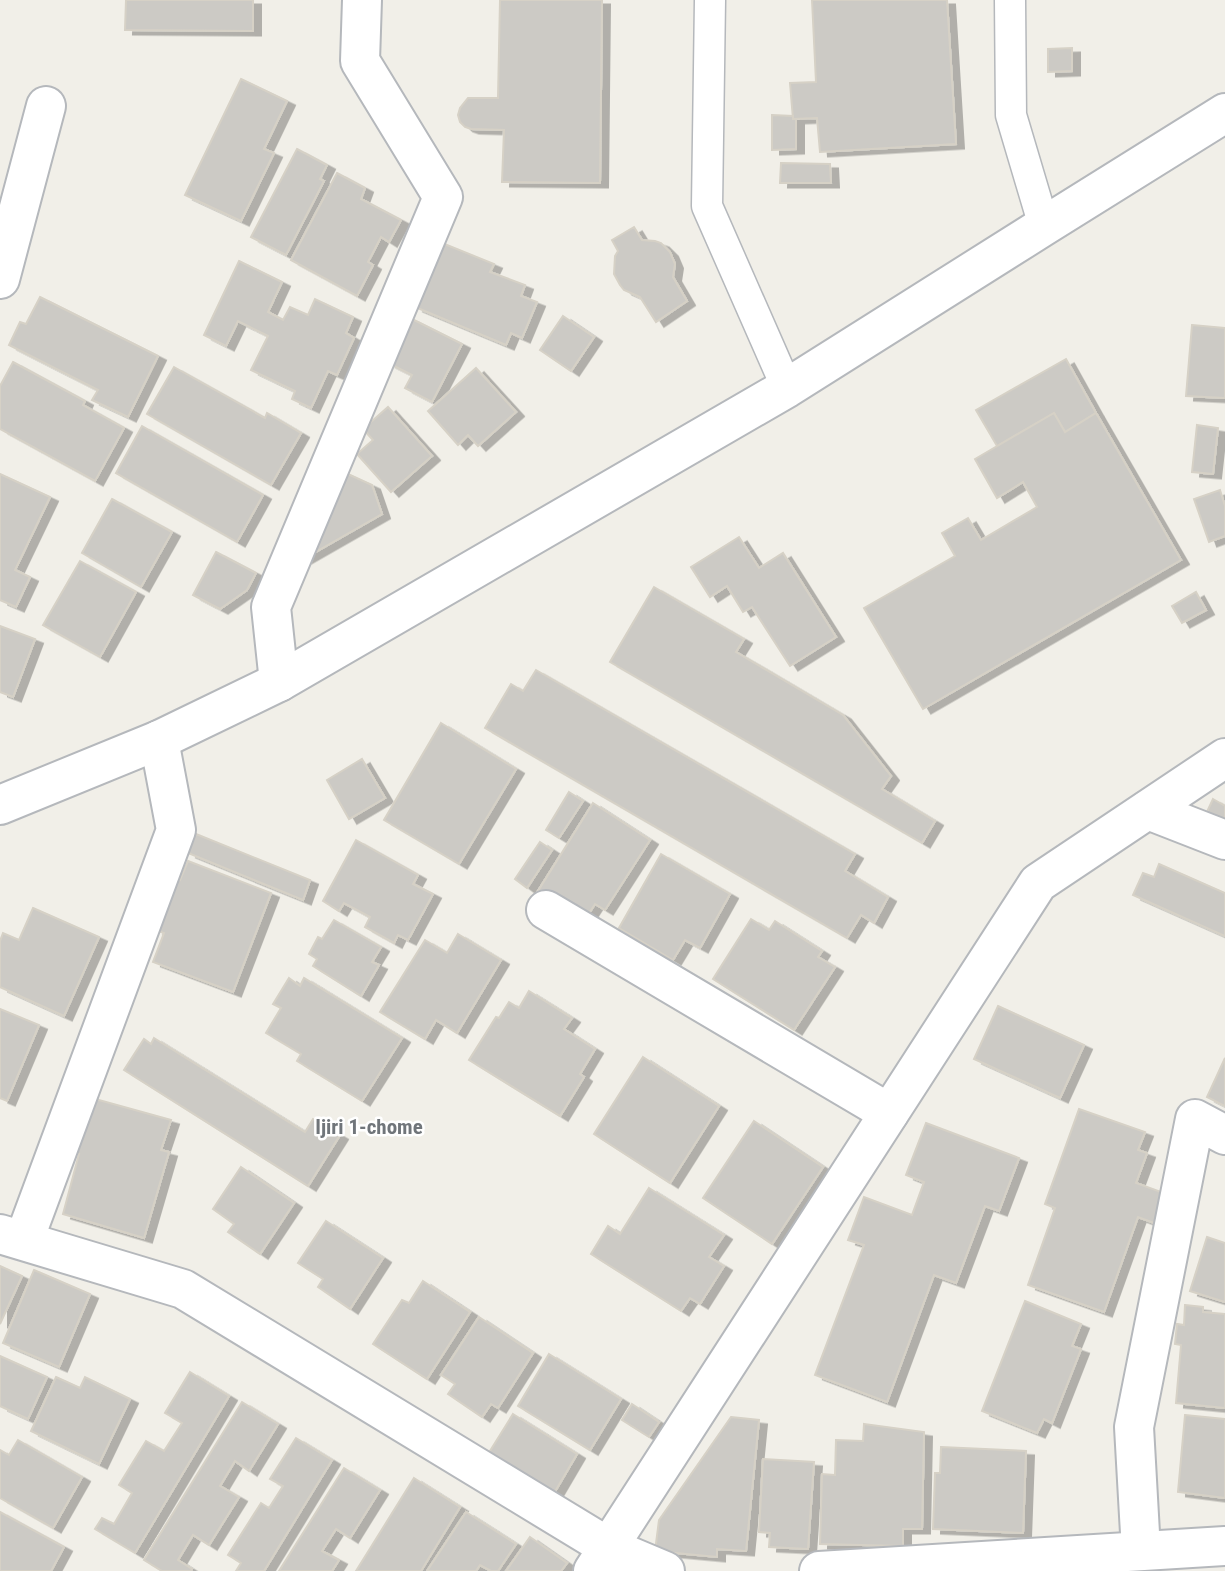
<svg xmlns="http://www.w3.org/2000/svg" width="1225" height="1571" font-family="'Roboto Condensed',sans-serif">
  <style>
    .building { fill: #cccac5; stroke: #d6d1c6; stroke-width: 2; filter: url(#shadow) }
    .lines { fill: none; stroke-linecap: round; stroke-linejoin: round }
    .service-casing { stroke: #b5b8bc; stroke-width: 33 }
    .minor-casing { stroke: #b5b8bc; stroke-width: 42 }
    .tertiary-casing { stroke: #b5b8bc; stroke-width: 42 }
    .service { stroke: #fff; stroke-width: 30 }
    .minor { stroke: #fff; stroke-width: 38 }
    .tertiary { stroke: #fff; stroke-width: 38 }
    .labels { text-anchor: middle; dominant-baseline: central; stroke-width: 5; stroke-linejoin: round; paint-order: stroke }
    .neighbourhood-label { font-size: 21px; font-weight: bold; fill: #70757a; stroke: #fff }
  </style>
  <defs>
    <filter id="shadow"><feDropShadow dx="8" dy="4.5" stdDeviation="0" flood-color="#0004"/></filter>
  </defs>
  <rect width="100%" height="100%" fill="#f1efe8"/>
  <g class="building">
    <path d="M126,0H253V31L125,30Z"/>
    <path d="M500,0H602L600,183L502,182L504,130L471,129L465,127L460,122L458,115L460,108L468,98H498Z"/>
    <path d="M812,0H947L956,144L820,152L817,118L793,119L790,83L816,82Z"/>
    <path d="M1072,48V71L1048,72V49Z"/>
    <path d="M241,79L287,101L264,149L274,153L241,221L185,195Z"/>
    <path d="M772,115L793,116V119H796V149L772,150Z"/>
    <path d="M297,149L327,165L320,179L324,181L286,255L251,237Z"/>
    <path d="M781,163L830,164L831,183H780Z"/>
    <path d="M337,173L365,188L361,199L401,220L389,242L381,237L368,262L373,265L357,296L291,260Z"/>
    <path d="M634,227L642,240L655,241L661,243L670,252L675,264L673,277L687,301L656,322L640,297L624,290L620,285L614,274L615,256L618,251L612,240Z"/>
    <path d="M442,243L494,264L490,272L525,285L521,296L537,302L522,338L511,333L506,345L415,307Z"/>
    <path d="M239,261L282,282L268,312L283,320L290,307L308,315L315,299L353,317L346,333L354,338L337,375L328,371L311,408L292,399L295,391L251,370L268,336L238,321L226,346L204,335Z"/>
    <path d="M40,297L158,356L128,417L92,400L98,390L9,345L20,322L26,324Z"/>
    <path d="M563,316L594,337L571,371L540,350Z"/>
    <path d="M410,318L462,344L432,402L405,388L412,375L388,363Z"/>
    <path d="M1192,325L1225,328V398L1186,396Z"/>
    <path d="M1066,359L1096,413L1065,432L1054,413L997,446L976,410Z"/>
    <path d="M13,362L85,401L83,405L124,428L95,481L0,429V386Z"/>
    <path d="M174,367L265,418L267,413L301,433L271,485L147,414Z"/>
    <path d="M476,368L516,412L478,446L468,435L458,445L428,411Z"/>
    <path d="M388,407L432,456L391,492L357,454L373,440L363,429Z"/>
    <path d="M1054,413L1065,432L1096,413L1181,560L923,709L864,608L955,556L942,533L968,518L981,540L1037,507L1023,482L997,498L975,459Z"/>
    <path d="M1197,425L1218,428L1213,474L1192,472Z"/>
    <path d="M142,426L263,495L237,542L116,473Z"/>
    <path d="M337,469L372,485L382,514L305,558Z"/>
    <path d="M0,474L50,497L15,570L30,577L16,607L0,600Z"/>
    <path d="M1220,490L1225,506V536L1209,542L1194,499Z"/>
    <path d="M112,499L172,532L141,587L82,553Z"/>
    <path d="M739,537L759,568L783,553L836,637L790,666L752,607L743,612L727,586L710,597L691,567Z"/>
    <path d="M216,552L256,573L247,590L220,609L193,595Z"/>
    <path d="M80,561L136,592L100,657L43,625Z"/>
    <path d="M654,587L744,639L736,652L843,715L891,776L882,789L935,821L922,843L610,662Z"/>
    <path d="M1196,592L1206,610L1182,623L1172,606Z"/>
    <path d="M0,626L35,639L13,697L0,692Z"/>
    <path d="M536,670L855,854L845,871L888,897L874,923L861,915L847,938L485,728L511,684L523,691Z"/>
    <path d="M441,723L516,769L459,864L384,820Z"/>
    <path d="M362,759L385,798L349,819L327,780Z"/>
    <path d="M569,792L583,801L559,838L546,830Z"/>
    <path d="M1213,799L1225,806V827L1205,816Z"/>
    <path d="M593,803L650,840L605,910L595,904L584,921L538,891Z"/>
    <path d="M196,834L310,880L303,900L188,853Z"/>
    <path d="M356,840L418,875L413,884L433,894L408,940L398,935L394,943L365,927L370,917L344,903L339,911L323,901Z"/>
    <path d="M540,842L552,850L527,888L515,879Z"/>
    <path d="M661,854L730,894L700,948L685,940L673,960L619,928Z"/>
    <path d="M188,861L271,893L233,992L153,962L164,933L155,930L175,879L180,880Z"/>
    <path d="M1159,864L1225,893V936L1133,895L1143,873L1154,877Z"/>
    <path d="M33,908L99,937L64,1016L0,987V941L3,933L19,940Z"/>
    <path d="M751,919L769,930L775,921L822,951L818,957L835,967L794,1030L713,979Z"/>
    <path d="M334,920L381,947L372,962L379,965L361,996L313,966L317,959L309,954L318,937L322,939Z"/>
    <path d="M458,934L501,960L457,1033L436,1020L425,1039L380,1012L425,940L447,953Z"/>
    <path d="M289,978L300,986L304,978L402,1038L362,1101L297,1061L301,1054L266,1033L281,1008L273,1004Z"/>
    <path d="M529,991L572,1018L564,1029L595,1049L580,1074L584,1077L560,1116L469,1060L496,1017L499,1018L509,1002L519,1008Z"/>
    <path d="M998,1006L1084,1045L1060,1098L974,1059Z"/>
    <path d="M0,1009L39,1025L7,1101L0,1098Z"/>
    <path d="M154,1038L305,1132L313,1119L340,1135L308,1186L124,1070L144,1039L151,1044Z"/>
    <path d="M643,1057L719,1106L670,1183L594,1134Z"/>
    <path d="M1225,1058V1106L1207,1097Z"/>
    <path d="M88,1097L171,1120L161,1150L169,1152L144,1238L63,1214L79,1154L73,1152Z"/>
    <path d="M1079,1109L1145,1132L1138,1150L1147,1153L1136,1183L1164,1193L1154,1223L1138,1217L1104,1312L1028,1285L1055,1208L1045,1204Z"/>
    <path d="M754,1121L823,1167L772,1244L703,1198Z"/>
    <path d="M926,1123L1019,1158L999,1211L985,1206L956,1283L934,1275L887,1402L815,1375L864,1245L848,1240L864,1197L912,1215L924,1182L906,1175Z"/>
    <path d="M241,1167L294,1203L260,1254L228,1232L234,1224L213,1209Z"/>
    <path d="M649,1188L724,1235L709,1257L724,1266L700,1304L690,1298L681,1311L591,1254L608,1226L620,1234Z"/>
    <path d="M326,1221L383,1258L350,1309L318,1287L323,1279L298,1263Z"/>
    <path d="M1207,1237L1225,1243V1302L1190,1291Z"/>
    <path d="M0,1266L22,1276L0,1324Z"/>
    <path d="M34,1270L90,1294L59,1367L3,1343Z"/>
    <path d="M423,1281L470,1312L427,1379L373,1344L402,1300L409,1303Z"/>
    <path d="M1025,1301L1081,1324L1072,1346L1081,1349L1052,1423L1044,1419L1037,1433L982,1411Z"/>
    <path d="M1185,1305L1203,1307V1312L1225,1314V1408L1176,1403L1181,1345L1175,1344L1177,1324L1184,1325Z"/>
    <path d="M479,1317L533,1353L498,1408L491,1404L482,1417L448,1394L455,1384L441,1375Z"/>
    <path d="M549,1354L621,1399L590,1450L518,1406Z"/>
    <path d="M0,1356L47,1377L28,1419L0,1406Z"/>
    <path d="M190,1372L229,1396L135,1553L95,1529L102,1518L114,1524L132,1493L119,1485L146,1441L164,1451L182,1423L165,1413Z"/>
    <path d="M56,1377L80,1388L85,1377L130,1399L99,1464L31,1431Z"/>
    <path d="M242,1402L278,1424L249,1471L235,1461L220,1486L239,1497L209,1545L193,1535L178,1560L192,1569L191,1571H162L144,1560Z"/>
    <path d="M632,1404L659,1422L649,1437L622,1420Z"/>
    <path d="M513,1414L577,1454L550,1500L485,1459Z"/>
    <path d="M1185,1415L1225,1419V1498L1178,1492Z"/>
    <path d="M731,1417L759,1420L746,1551L717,1549V1557L655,1551L659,1520Z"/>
    <path d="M864,1424L924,1432L922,1529H903V1546L820,1544L822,1474L835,1475L836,1440L863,1441Z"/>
    <path d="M296,1438L332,1460L264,1571H236L241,1563L228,1555L261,1503L269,1508L283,1486L270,1479Z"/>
    <path d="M18,1440L82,1477L53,1528L0,1498V1450L9,1455Z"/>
    <path d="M941,1447L1026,1451L1023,1533L933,1529L935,1473H940Z"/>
    <path d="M763,1459L814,1462L808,1549L769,1547L770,1533L759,1532Z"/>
    <path d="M344,1468L380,1490L350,1538L336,1529L322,1551L339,1560L332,1571H279Z"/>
    <path d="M414,1478L460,1507L421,1571H356Z"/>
    <path d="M0,1512L64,1547L51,1571H0Z"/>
    <path d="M466,1512L516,1544L498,1571H491L480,1565L476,1571H427Z"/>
    <path d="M530,1537L567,1563L561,1571H506Z"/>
  </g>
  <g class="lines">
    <defs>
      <g id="service">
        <path d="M710,0L707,206L787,388"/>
        <path d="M1010,0L1011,115L1044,226"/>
      </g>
      <g id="minor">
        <path d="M0,279L46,106"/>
        <path d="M279,682L271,607L443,197L360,61L362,0"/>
        <path d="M1148,810L1225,840"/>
        <path d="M546,910L889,1113"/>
        <path d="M0,1234L183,1289L608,1547L665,1571"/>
        <path d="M24,1240L176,830L159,740"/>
        <path d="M1141,1551L1134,1427L1195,1119L1225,1135"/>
        <path d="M593,1571L1038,883L1225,758"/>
        <path d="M819,1571L1225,1546"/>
      </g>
      <path id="tertiary" d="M0,805L159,740L279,682L787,388L1044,226L1225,113"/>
    </defs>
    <use href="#service" class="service-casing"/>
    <use href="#minor" class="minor-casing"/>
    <use href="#tertiary" class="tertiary-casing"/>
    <use href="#service" class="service"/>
    <use href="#minor" class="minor"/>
    <use href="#tertiary" class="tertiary"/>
  </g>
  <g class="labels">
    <g class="neighbourhood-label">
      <text x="369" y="1127">Ijiri 1-chome</text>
    </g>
  </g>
</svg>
